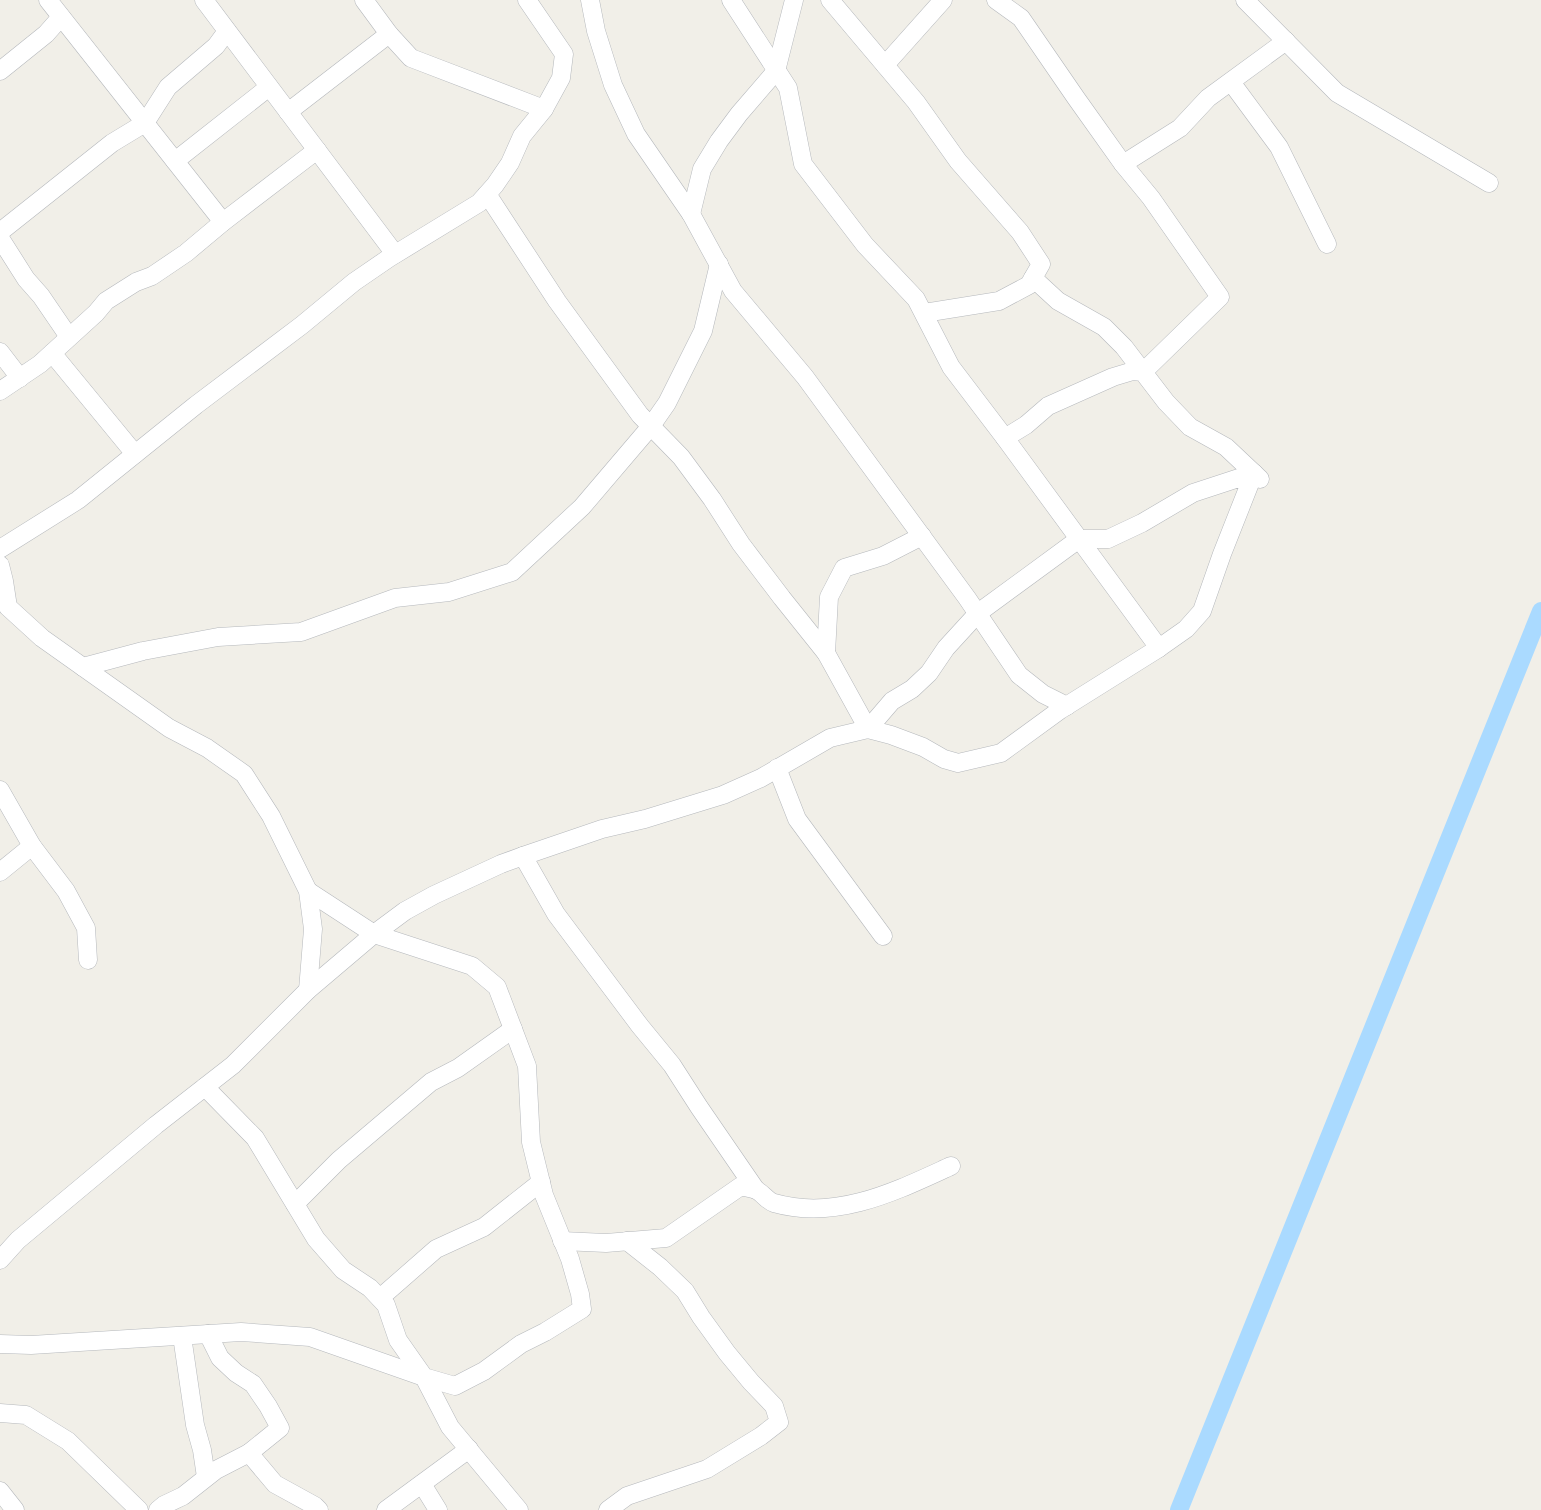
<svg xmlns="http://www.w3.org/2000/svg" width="1541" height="1510" font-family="'Roboto Condensed',sans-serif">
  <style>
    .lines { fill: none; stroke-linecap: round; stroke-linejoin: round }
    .canal { stroke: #aadaff; stroke-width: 18 }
    .minor-casing { stroke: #b5b8bc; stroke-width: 19 }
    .minor { stroke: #fff; stroke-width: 18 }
  </style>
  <rect width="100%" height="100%" fill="#f1efe8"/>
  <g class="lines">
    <path class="canal" d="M1179,1510L1541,611"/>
    <defs>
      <g id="minor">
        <path d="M48,0L223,222"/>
        <path d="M204,0L395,254"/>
        <path d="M364,0L389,34L411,58L544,109"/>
        <path d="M590,0L596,31L613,85L636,134L691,214L733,291L805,377L967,598L1019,675L1043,694L1067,706"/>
        <path d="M731,0L788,88L803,164L865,245L916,299L951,367L1005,438L1159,648"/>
        <path d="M830,0L916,102L958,161L1020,232L1041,264L1029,285L999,301L924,313"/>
        <path d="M996,0L1021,18L1076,98L1123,164L1151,198L1220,297L1143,372L1124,347L1104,327L1058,301L1033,278"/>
        <path d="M1245,0L1337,93L1489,183"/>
        <path d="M885,65L943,0"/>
        <path d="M0,71L46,34L61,17"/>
        <path d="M1231,82L1279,147L1327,244"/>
        <path d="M288,112L389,34"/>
        <path d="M175,161L269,87"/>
        <path d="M1123,164L1180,128L1208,98L1286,41"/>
        <path d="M487,194L557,301L640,415L681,457L712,499L741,544L782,598L826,653L868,729"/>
        <path d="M691,214L702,169L719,141L739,114L776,71L794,0"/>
        <path d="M0,232L112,143L145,123L168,87L216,46L227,31"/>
        <path d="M0,238L26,279L41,296L69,337"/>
        <path d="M0,352L20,378"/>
        <path d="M52,353L135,454"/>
        <path d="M0,391L40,364L96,313L106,301L136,282L152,276L186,253L223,222L317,150"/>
        <path d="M1005,438L1026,425L1048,406L1113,377L1133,371L1143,372L1166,402L1190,427L1226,447L1260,479"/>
        <path d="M0,549L78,500L196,405L302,325L354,282L389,258L479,203L495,185L510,163L522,136L544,109L561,78L564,54L527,0"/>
        <path d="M0,565L4,581L8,607L42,638L169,728L207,748L244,774L271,816L308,891L313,929L308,990"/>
        <path d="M826,653L829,597L844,568L883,556L922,536"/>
        <path d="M83,667L143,651L218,637L301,632L395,598L449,592L512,572L582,507L651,426L667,403L703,331L719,264"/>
        <path d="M777,768L797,819L883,936"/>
        <path d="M0,790L32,846L66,891L86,928L88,960"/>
        <path d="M523,856L556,914L640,1026L672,1065L699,1107L756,1190"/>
        <path d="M0,872L32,846"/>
        <path d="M205,1087L255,1138L316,1239L343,1270L370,1288L386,1305L398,1340L424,1377L455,1386L484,1371L521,1344L545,1332L582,1309L580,1294L570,1259L544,1195L531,1142L527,1066L497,987L472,966L374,934L308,891"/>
        <path d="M295,1204L339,1160L431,1082L458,1068L513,1029"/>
        <path d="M562,1241L606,1243L666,1238L741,1186C746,1188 752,1188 756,1190C763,1193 767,1201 774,1203C837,1221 896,1191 951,1166"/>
        <path d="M0,1260L18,1240L156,1125L233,1065L308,990L374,934L405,911L434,895L501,864L523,856L602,829L645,819L723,795L761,778L830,738L868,729L891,735L923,747L944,759L958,763L1001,753L1060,710L1159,648L1186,629L1202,611L1222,554L1254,473L1193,493L1142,523L1108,539H1079L978,613L946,648L929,673L912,689L892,701L868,729"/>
        <path d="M380,1298L436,1249L484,1227L541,1182"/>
        <path d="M182,1336L195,1425L202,1450L206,1477"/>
        <path d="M0,1344L31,1345L241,1332L310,1337L424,1377L450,1427L519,1510"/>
        <path d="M0,1413L26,1415L68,1441L139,1510"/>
        <path d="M249,1453L275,1484L315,1506L319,1510"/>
        <path d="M422,1484L438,1510"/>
        <path d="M0,1491L15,1510"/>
        <path d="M158,1510L164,1505L183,1496L216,1470L249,1453L280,1428L268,1406L253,1384L236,1373L220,1358L208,1334"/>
        <path d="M386,1510L469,1449"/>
        <path d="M608,1510L627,1496L707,1469L761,1436L779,1422L774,1406L751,1382L727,1353L701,1317L685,1291L660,1267L627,1241"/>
      </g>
    </defs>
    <use href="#minor" class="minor-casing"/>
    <use href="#minor" class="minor"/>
  </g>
</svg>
